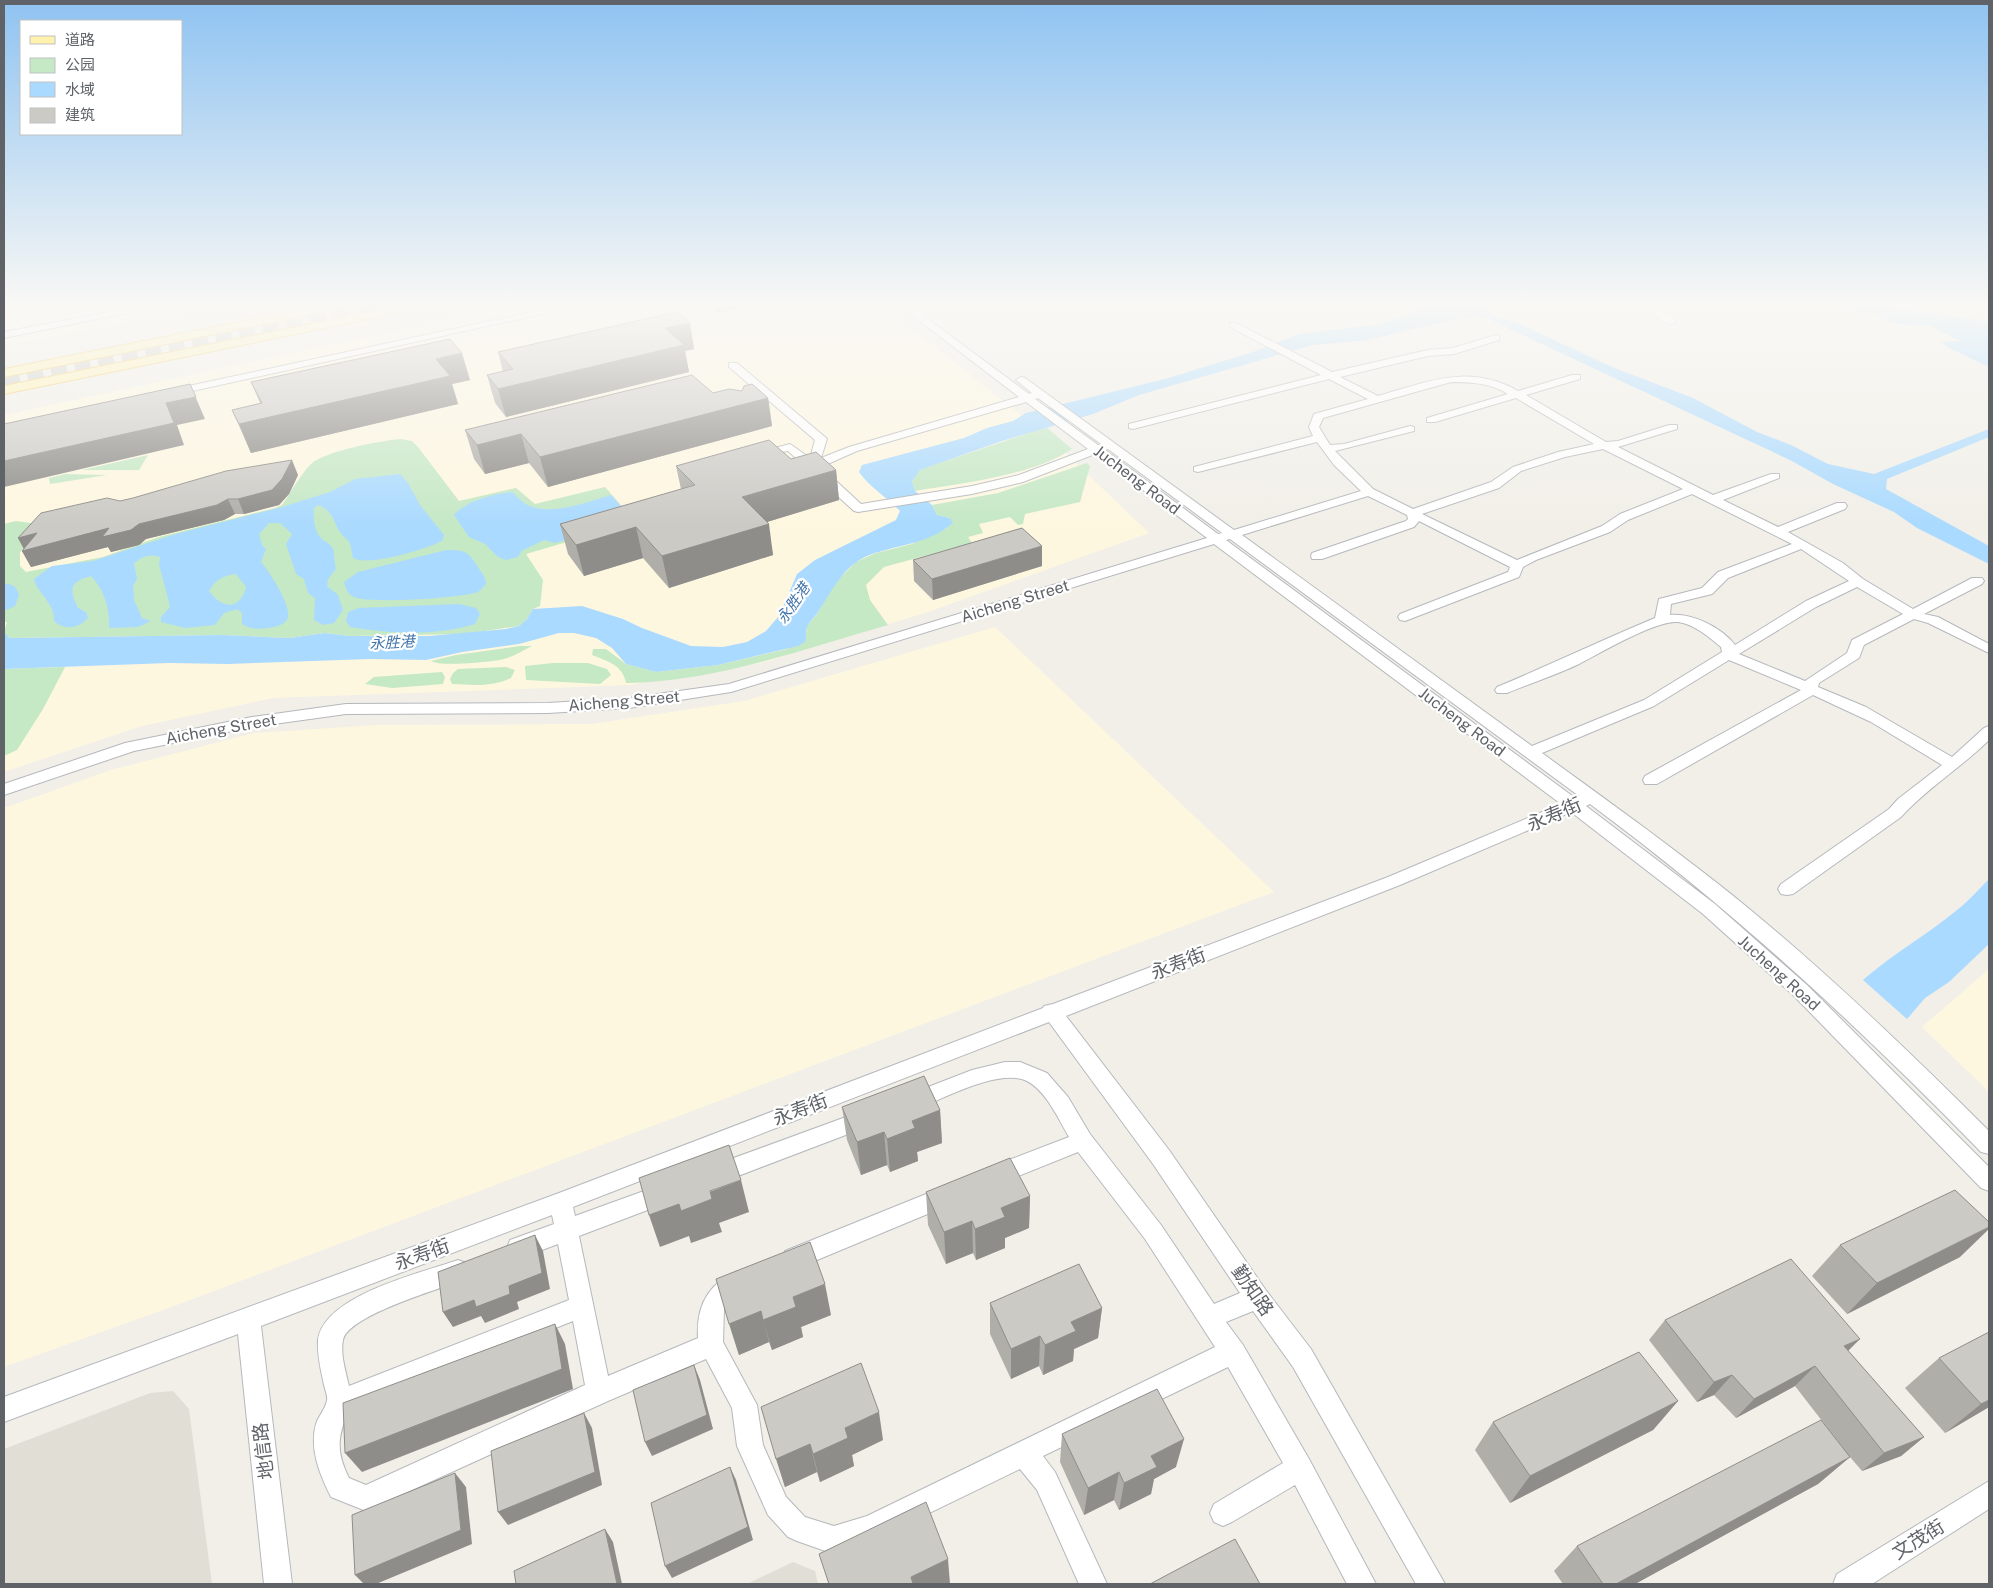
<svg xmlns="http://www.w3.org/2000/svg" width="1993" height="1588" font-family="'Public Sans','Noto Sans SC',sans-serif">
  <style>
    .commercial { fill: #fef7e0 }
    .education { fill: #e1ded6 }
    .green { fill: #c5e8c5 }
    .water { fill: #aadaff; fill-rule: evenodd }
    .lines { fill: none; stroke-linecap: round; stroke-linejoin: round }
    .highway-tunnel { stroke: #ccccc8; stroke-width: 16; stroke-dasharray: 16 8; stroke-linecap: butt }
    .minor-casing { stroke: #b5b8bc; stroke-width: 2 }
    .major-casing { stroke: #f2c960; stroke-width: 2 }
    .minor { fill: #fff; fill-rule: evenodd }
    .major { fill: #fff2af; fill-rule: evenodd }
    .wall { fill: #afaea9 }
    .shaded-wall { fill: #8f8d8a }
    .building { fill: #cccac5; stroke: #8f8d8a }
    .labels { text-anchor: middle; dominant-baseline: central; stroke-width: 4.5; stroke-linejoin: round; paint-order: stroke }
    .far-water-label { font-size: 15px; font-style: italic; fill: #4174aa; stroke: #fff }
    .street-label { font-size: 16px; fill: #5f6368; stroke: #fff }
    .near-street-label { font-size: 19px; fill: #5f6368; stroke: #fff }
  </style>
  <rect width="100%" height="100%" fill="#f1efe8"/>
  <g class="commercial">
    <path d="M4,303H231L4,346Z"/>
    <path d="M526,303H880L1050,438L1149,533L928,612L765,662L631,685L273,698L142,726L4,772V415Z"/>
    <path d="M995,627L1274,892L174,1306L4,1367V808L111,770L254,733L376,725L591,724L744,701Z"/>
    <path d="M1989,969V1092L1922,1027Z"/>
  </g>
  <g class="education">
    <path d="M173,1391L189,1409L212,1584H4V1449L150,1393Z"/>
    <path d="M793,1562L815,1571L818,1584H747Z"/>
  </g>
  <g class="green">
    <path d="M1046,427L1072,449C1032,476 962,483 915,491L912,481L919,470Z"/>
    <path d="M400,439L412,441L418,447L459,501L516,488L535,504L605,487L626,511L632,523L526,554L543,580L540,606L533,609L527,619L519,626L465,634L349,636L325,633L289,638L223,635L10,638L4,632L7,622H4V524L16,521L45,525L20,552V566L26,572L103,557L159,537L275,508L282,505C291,492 300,475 311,464C325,451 380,441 400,439Z"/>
    <path d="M148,455L139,470H82Z"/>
    <path d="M1087,463L1090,466L1080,502L1025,514L1023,524L1018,525L1010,517L979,524L983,533L968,537L972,543L884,567L866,585L870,600L888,625C804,649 715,682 626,683C623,665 607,661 592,655L593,649H606L626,664L656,672L718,665L787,649L806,634L807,626L817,614L833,585L856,562L876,553L912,544L947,528L950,518L937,515L932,505L998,493Z"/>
    <path d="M65,474L107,475L50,484L49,478Z"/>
    <path d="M520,646H532C522,651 511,658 500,660C487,662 440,667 431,661L456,655Z"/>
    <path d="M553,663H588L607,669L611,675L600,684L526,680L525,666Z"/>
    <path d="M65,667L43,709L17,750L4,756V669Z"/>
    <path d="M506,667L515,670L511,678C492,687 473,685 452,684L450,679L453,673L458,669Z"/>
    <path d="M442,672L445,677L443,684L392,688L365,684L374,677Z"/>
  </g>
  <g class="water">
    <path d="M1420,303H1496L1487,306L1496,316L1518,323L1612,367L1693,398L1757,432L1791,445L1828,464L1874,474L1989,429V437L1887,479L1886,489L1989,546V564L1917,528L1894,512L1833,484L1790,460L1488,319L1482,317L1461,318L1367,340L1313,345L1139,395L1093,414L1002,441L920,470L912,481L915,491L932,505L937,515L950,518L953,523C929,543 904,544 875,553C845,562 834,588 818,612C815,617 809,622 807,627C805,632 807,637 805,642L798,646L718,665L656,672L626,664L612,648L596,638L574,633H559L519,644L462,652L426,660L370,659L228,664L169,663L4,669V632L10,638L223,635L289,638L325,633L349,636H429L506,629L519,626L527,619L533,609L582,606L623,619L642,628L691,646L723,647L747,642L766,631L779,616L797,574L815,560L896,520L900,511C887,497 870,488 859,472L862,465L964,438L987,428L1013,421L1026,413L1165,379L1253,352L1299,334L1374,325L1410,314L1417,304Z"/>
    <path d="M1811,303H1870L1989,322V367L1947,347L1942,342L1961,341L1929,326L1899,324L1870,314Z"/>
    <path d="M400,474L408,483L420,505L444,535L442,541C426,549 369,567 353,558C352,553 351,545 349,542C346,537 341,535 338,529C333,518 331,510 318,505L314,508C313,517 314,531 321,538C326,543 330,543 333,549C335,555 334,563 336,569L328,579L327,586L338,595L343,610L334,623L323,625L314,620L315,598L308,593L304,579L296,574L286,544L292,534L280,523H269L259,534L262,545L266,549L261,562C269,571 291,605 288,617C286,625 275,627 268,628C258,629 251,630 242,624V613L237,609L224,613L215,625L185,628L161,622V617L170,607L159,564L160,557C149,554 141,556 134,564L137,579L133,586L134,600L142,618L151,621L138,627L109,628C110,608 104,590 91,576C69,582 69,589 78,608L86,612L88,618C79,628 65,631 54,621C55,605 42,597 35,583L34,579L52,566L93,561L176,534L282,507L330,492L355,479ZM236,574L246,587C240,611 222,609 209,591C216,579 223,576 236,574Z"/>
    <path d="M512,492C516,495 520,500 524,503C547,518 587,502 611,495L621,506L608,527L555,543L544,540L521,551L518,557L506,560L498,557L485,544L469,537L454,515C465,501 495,493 512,492Z"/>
    <path d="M446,550C465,550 468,551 478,567C482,574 485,575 486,584C483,587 481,590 478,592C462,598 368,604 354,597C347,594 346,588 344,582L358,572Z"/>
    <path d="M4,584C13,584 16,586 19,595L15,606L4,611Z"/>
    <path d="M459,604L476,608L480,614L475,624C435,636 391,634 350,627L346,621L348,612L359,608Z"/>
    <path d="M1989,879V944L1949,982L1925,998L1907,1019L1863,980C1894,953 1930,933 1962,906C1971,898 1980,888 1989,879Z"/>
  </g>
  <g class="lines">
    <path class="highway-tunnel" d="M4,381L394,303"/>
    <defs>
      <g id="minor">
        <path d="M155,303H175L4,338V332Z"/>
        <path d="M574,303H592L170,396L165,393L170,390Z"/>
        <path d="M896,303H906L915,310L941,303H957L921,314L1029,394L1032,393L1016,380L1021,377L1025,378L1234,530L1361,491L1334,465L1317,442L1198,472L1194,471V467L1313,436L1309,427L1314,414L1368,399L1329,379L1133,429L1129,428V424L1321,375L1230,327V323H1236L1332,372L1428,350L1453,348L1496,335L1499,336V340L1454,354L1428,356L1340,377L1378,396C1427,382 1469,363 1518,391L1572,375H1580V379L1526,395L1606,442L1618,441L1669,425H1677V429L1618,447L1713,495L1771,474H1779V478L1723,500L1778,527L1837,503H1845L1847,506L1845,509L1788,532L1843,563L1863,579L1913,609L1972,578H1982L1984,581L1982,584L1924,614L1938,617L1989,644V653L1928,623L1914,619L1864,645L1859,658L1819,683L1818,687L1866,707L1952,757L1984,728L1989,726V740C1962,767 1927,788 1901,817L1793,894L1787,895L1781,894L1778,889L1781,884L1889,809L1898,799L1942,765L1871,722L1813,695L1657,784H1645L1643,780L1645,776L1801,690L1729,660L1654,706L1542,753C1609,802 1677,850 1742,903C1829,974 1910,1052 1989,1131V1154L1981,1152C1857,1025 1733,910 1590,804L1586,806L1715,904L1807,985L1989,1167V1191L1981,1188L1793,995L1703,914L1571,812L1400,885L1066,1016L1169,1150L1265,1289L1311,1349L1445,1584H1416L1293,1367L1253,1311L1226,1322L1243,1345L1309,1459L1376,1584H1347L1295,1485L1232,1522L1223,1526L1214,1522L1210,1513L1214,1504L1283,1463L1228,1367L1043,1456L1055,1472L1107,1584H1079L1037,1490L1020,1469L880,1537L834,1554L797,1541L788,1537L768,1515L737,1446L732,1408L706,1359L608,1401L366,1511L331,1497C320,1475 309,1449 316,1424C318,1417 326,1408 327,1400C328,1396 325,1390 324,1385C321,1371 317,1355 318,1340C324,1295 421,1273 458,1260L466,1263L470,1271L466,1279C443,1288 348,1315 343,1340C340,1354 346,1372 349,1386L569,1300L558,1244L518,1259L510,1256L507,1248L510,1240L554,1224L552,1215L261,1326L292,1584H264L238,1334L4,1422V1397L559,1193L1043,1008L1044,1006L1053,1004L1388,877L1561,804L1214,544L731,692L629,708L548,713L346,714L252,727L134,751L4,795V784L125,743L252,717L346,704L548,703L629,698L729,684L1207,538L1095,454L1023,482L972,494L858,512L854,511L788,451L767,454V450L790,444L810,458L815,440L729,367V363H737L825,437L827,439L821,458L849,447L1019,397ZM1451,382C1472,382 1490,383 1508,394L1427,418V422H1435L1516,398L1594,444L1558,452L1513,467L1491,482L1413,509L1373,489L1335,451L1414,431V427L1410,426L1344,444L1330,445L1319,427L1323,418ZM1038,398L1101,444L1098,445L1035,399ZM1026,402L1088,449L1019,475L972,486L861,504L821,467L857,451ZM1108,449L1222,533L1218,534L1105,450ZM1603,449L1683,489L1620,514L1602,526L1517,560L1422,514L1499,488L1521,471L1565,457ZM1692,494L1792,544L1718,572L1702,588L1659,599L1655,618C1602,640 1550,665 1497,687L1495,690L1497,693H1507C1531,683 1556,675 1579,664C1600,653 1656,620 1678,622C1694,624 1709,637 1721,647L1722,652L1644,700L1532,746L1242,535L1368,496L1407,515L1408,519L1406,521L1312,553L1311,556L1312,559H1322L1414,527L1419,521L1510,567L1508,572L1400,614L1398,617L1400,620L1405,621L1519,577L1523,567L1536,560L1610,532L1628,520ZM1230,539L1579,796L1575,798L1226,540ZM1801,549L1849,581L1806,601L1735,645C1721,627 1692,613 1670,615L1671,604L1712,594L1728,578ZM1857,587L1903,614L1852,640L1847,653L1805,681L1739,654L1816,607ZM1049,1022L1153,1164L1240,1293L1214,1304L1161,1225L1090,1134L1068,1097L1047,1073L1020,1062H1005L972,1070L905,1096L902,1102L905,1108L912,1111C939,1101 999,1067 1027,1081C1046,1091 1058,1118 1069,1137L988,1168L985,1175L988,1182L996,1185L1078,1152L1145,1239L1215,1347L867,1516L834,1526L805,1517L786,1497L763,1445L757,1405L723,1342L724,1310L729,1303L746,1290L750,1282L746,1274L738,1271C708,1283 696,1307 698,1338L608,1376L579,1236L674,1200L677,1193L674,1186L666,1183L575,1216L573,1207ZM573,1321L585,1385L366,1485L349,1478C336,1452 337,1436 349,1411Z"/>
        <path d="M1648,303H1657L1659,310L1675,320V324C1664,326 1651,313 1648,303Z"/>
        <path d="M865,1110L872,1113L875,1119L872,1125L717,1184L709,1181L706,1174L709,1167Z"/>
        <path d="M946,1186L954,1189L957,1196L954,1203L793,1270L785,1267L782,1259L785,1251Z"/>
        <path d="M1989,1481V1509L1872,1584H1833L1837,1574Z"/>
      </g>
      <g id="major">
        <path d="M334,303H358L353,306L4,377V369Z"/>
        <path d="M414,303H437L432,306L4,394V386Z"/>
      </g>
    </defs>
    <use href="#minor" class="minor-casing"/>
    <use href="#major" class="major-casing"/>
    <use href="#minor" class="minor"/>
    <use href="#major" class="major"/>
  </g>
  <g class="wall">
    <path d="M705,303H761L717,313Z"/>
    <path d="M690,323L694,349L685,351L689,372L506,417L495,403L487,375L503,372L498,352Z"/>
    <path d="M470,380L452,384L458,404L251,453L232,410L260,403L251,382Z"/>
    <path d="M713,393L768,398L772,426L548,487L529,463L485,474L474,459L465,430Z"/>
    <path d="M791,459L836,470L839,500L767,522L773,555L669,588L643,558L584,576L568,554L560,524L681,489L676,466Z"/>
    <path d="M298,475L289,494L279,505L244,514H235L224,520L146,539L139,545L111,552L108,547L31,567L22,551L24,549L18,538L120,501Z"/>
    <path d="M913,560L1042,566L933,600L914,581Z"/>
    <path d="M842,1107L940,1110L942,1143L917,1152L918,1161L890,1172L887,1165L861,1175L847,1140Z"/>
    <path d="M926,1192L1030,1196L1029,1228L1005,1238V1248L976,1260L973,1253L946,1264L928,1225Z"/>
    <path d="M1840,1245L1960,1257L1847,1314L1812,1276Z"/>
    <path d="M716,1279L831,1315L801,1327L803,1337L772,1350L769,1342L739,1355Z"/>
    <path d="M990,1303L1102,1308L1098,1338L1074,1349L1073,1361L1043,1375L1039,1366L1011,1379L990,1334Z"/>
    <path d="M1665,1320L1848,1351L1924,1437L1901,1456L1862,1471L1850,1457L1818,1484L1635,1584H1563L1554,1571L1577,1546L1843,1448L1795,1386L1736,1418L1714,1395L1697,1402L1649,1340Z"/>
    <path d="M1939,1358L1989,1407L1945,1433L1905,1388Z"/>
    <path d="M1678,1401L1653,1430L1510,1503L1475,1450L1493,1422Z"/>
    <path d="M761,1407L883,1440L852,1455L854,1466L820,1482L817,1472L785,1487Z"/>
    <path d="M1062,1434L1176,1467L1154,1479L1151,1494L1119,1510L1114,1500L1084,1515L1060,1462Z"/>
  </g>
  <g class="shaded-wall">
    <path d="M715,303H761L717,313Z"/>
    <path d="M690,323L694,349L685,351L689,372L506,417L498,389L665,328Z"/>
    <path d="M462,353L470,380L452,384L458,404L251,453L239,424L436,359Z"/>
    <path d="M190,384L205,419L177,425L184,445L4,487V461L166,403Z"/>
    <path d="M768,398L772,426L548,487L540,457Z"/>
    <path d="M521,434L529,463L485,474L477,445Z"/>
    <path d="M292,460L298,475L289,494L279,505L244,514L238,499Z"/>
    <path d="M836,470L839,500L747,528L742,497Z"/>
    <path d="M228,499L235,514L224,520L146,539L139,545L111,552L108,547L31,567L22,551H25L18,538L37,533L109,528L139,524Z"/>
    <path d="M769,524L773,555L669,588L662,556Z"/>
    <path d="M636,527L643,558L584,576L576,545Z"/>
    <path d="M1042,546V566L933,600L932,579Z"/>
    <path d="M940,1110L942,1143L917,1152L918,1161L890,1172L887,1139L912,1121Z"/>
    <path d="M884,1132L887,1165L861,1175L857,1142Z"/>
    <path d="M741,1180L749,1212L719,1223L722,1232L691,1243L689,1236L660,1247L649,1215Z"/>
    <path d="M1030,1196L1029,1228L1005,1238V1248L976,1260L975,1229L1001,1208Z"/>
    <path d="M972,1221L973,1253L946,1264L944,1232Z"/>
    <path d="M1989,1227V1229L1960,1257L1847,1314L1877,1283Z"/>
    <path d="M535,1235L543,1251L550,1289L517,1302L519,1309L485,1323L481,1316L453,1327L443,1312L509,1286Z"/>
    <path d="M825,1284L831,1315L801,1327L803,1337L772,1350L763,1320L793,1297Z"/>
    <path d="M1102,1308L1098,1338L1074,1349L1073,1361L1043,1375L1045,1345L1071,1322Z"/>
    <path d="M761,1311L769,1342L739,1355L729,1324Z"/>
    <path d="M555,1324L565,1344L573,1389L362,1472L345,1453Z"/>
    <path d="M1040,1336L1039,1366L1011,1379V1349Z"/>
    <path d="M1860,1339L1840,1359L1844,1346Z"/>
    <path d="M694,1365L700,1380L713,1429L652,1456L645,1442Z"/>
    <path d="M1815,1366L1795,1386L1736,1418L1754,1399Z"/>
    <path d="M1732,1375L1714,1395L1697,1402L1714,1382Z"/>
    <path d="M1989,1400V1407L1945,1433L1981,1404Z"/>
    <path d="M1678,1401L1653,1430L1510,1503L1530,1476Z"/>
    <path d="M879,1412L883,1440L852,1455L854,1466L820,1482L813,1454L845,1428Z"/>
    <path d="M584,1413L592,1428L602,1485L508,1525L498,1512Z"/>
    <path d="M1924,1437L1901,1456L1862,1471L1884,1453Z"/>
    <path d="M1184,1439L1176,1467L1154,1479L1151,1494L1119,1510L1124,1483L1151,1456Z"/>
    <path d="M810,1444L817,1472L785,1487L776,1459Z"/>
    <path d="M1850,1457L1818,1484L1635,1584H1616Z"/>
    <path d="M730,1467L736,1480L753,1540L672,1578L665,1566Z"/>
    <path d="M1119,1472L1114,1500L1084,1515L1088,1488Z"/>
    <path d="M455,1473L466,1487L472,1544L376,1584H364L355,1575Z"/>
    <path d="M605,1529L613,1542L622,1584H617Z"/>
    <path d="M948,1559L950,1584H912L911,1577Z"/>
  </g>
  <g class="building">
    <path d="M677,312L690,323L665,328L684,345L498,389L487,375L513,369L498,352Z"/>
    <path d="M450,339L462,353L436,359L450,376L239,424L232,410L262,403L251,382Z"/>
    <path d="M692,375L713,393L729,389L742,391L744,386L752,384L768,398L540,457L521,434L477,445L465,430Z"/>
    <path d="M190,384L196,397L166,403L174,423L4,461V424Z"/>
    <path d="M769,440L791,459L816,452L836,470L742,497L769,524L662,556L636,527L576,545L560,524L695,485L676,466Z"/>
    <path d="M292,460L282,479L272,490L238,499H228L217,505L139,524L131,530L102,537L109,528L22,551L37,533L18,538L41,513L107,498L120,501L133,498L226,471Z"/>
    <path d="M1022,528L1042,546L932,579L913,560Z"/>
    <path d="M924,1076L940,1110L912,1121L915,1128L887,1139L884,1132L857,1142L842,1107Z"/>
    <path d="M729,1145L741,1180L710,1191L712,1199L681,1211L679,1204L649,1215L639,1178Z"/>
    <path d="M1010,1158L1030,1196L1001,1208L1005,1217L975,1229L972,1221L944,1232L926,1192Z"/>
    <path d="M1955,1190L1989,1222V1227L1877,1283L1840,1245Z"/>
    <path d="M535,1235L542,1273L509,1286L510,1294L476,1307L474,1300L443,1312L438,1272Z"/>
    <path d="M810,1242L825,1284L793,1297L796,1307L763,1320L761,1311L729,1324L716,1279Z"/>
    <path d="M1791,1259L1860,1339L1844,1346L1924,1437L1884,1453L1815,1366L1754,1399L1732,1375L1714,1382L1665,1320Z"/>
    <path d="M1079,1264L1102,1308L1071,1322L1076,1331L1045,1345L1040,1336L1011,1349L990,1303Z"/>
    <path d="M555,1324L562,1369L345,1453L343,1403Z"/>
    <path d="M1989,1332V1400L1981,1404L1939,1358Z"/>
    <path d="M1639,1352L1678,1401L1530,1476L1493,1422Z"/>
    <path d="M861,1363L879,1412L845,1428L848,1438L813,1454L810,1444L776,1459L761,1407Z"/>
    <path d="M694,1365L707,1415L645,1442L633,1390Z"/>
    <path d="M1157,1389L1184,1439L1151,1456L1157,1467L1124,1483L1119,1472L1088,1488L1062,1434Z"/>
    <path d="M584,1413L595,1472L498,1512L491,1451Z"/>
    <path d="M1821,1420L1850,1457L1616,1584H1603L1577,1546Z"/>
    <path d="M730,1467L748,1527L665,1566L651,1503Z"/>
    <path d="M455,1473L461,1530L355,1575L352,1515Z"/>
    <path d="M926,1502L948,1559L911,1577L913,1584H829L819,1554Z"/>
    <path d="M605,1529L617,1584H516L514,1571Z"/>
    <path d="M1235,1539L1260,1584H1150Z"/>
  </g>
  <linearGradient id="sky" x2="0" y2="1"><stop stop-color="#8fc3f1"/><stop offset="0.58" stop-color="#f9f8f5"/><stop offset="1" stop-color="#f9f8f5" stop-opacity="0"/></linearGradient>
  <rect width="1993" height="526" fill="url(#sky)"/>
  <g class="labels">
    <g class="far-water-label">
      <text transform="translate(793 603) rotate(-55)">永胜港</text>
      <text transform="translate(392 642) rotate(-3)">永胜港</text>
    </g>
    <g class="street-label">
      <text transform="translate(1137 480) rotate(37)">Jucheng Road</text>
      <text transform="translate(1015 601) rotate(-17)">Aicheng Street</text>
      <text transform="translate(624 701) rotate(-5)">Aicheng Street</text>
      <text transform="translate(1462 722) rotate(37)">Jucheng Road</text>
      <text transform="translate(221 729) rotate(-10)">Aicheng Street</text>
      <text transform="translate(1779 973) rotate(42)">Jucheng Road</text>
    </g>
    <g class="near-street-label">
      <text transform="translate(1554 814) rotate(-23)">永寿街</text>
      <text transform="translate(1178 963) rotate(-21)">永寿街</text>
      <text transform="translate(800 1109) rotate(-21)">永寿街</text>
      <text transform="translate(422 1254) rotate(-20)">永寿街</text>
      <text transform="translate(1253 1290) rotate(55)">勤知路</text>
      <text transform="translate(263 1451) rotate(-97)">地信路</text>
      <text transform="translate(1918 1539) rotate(-32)">文茂街</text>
    </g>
  </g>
  <rect width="1993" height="1588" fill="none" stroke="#5f6368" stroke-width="10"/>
  <rect x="20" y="20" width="162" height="115" fill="#ffffff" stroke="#bfc1c3"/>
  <rect x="30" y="36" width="25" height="8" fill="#fff2af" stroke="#bfc1c3"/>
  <text x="65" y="45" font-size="15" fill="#5f6368">道路</text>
  <rect x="30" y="58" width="25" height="15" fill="#c5e8c5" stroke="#bfc1c3"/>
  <text x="65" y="70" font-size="15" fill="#5f6368">公园</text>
  <rect x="30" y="82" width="25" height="15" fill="#aadaff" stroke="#bfc1c3"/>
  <text x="65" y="95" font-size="15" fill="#5f6368">水域</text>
  <rect x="30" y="108" width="25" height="15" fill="#cccac5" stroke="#bfc1c3"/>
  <text x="65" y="120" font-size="15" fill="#5f6368">建筑</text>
</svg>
